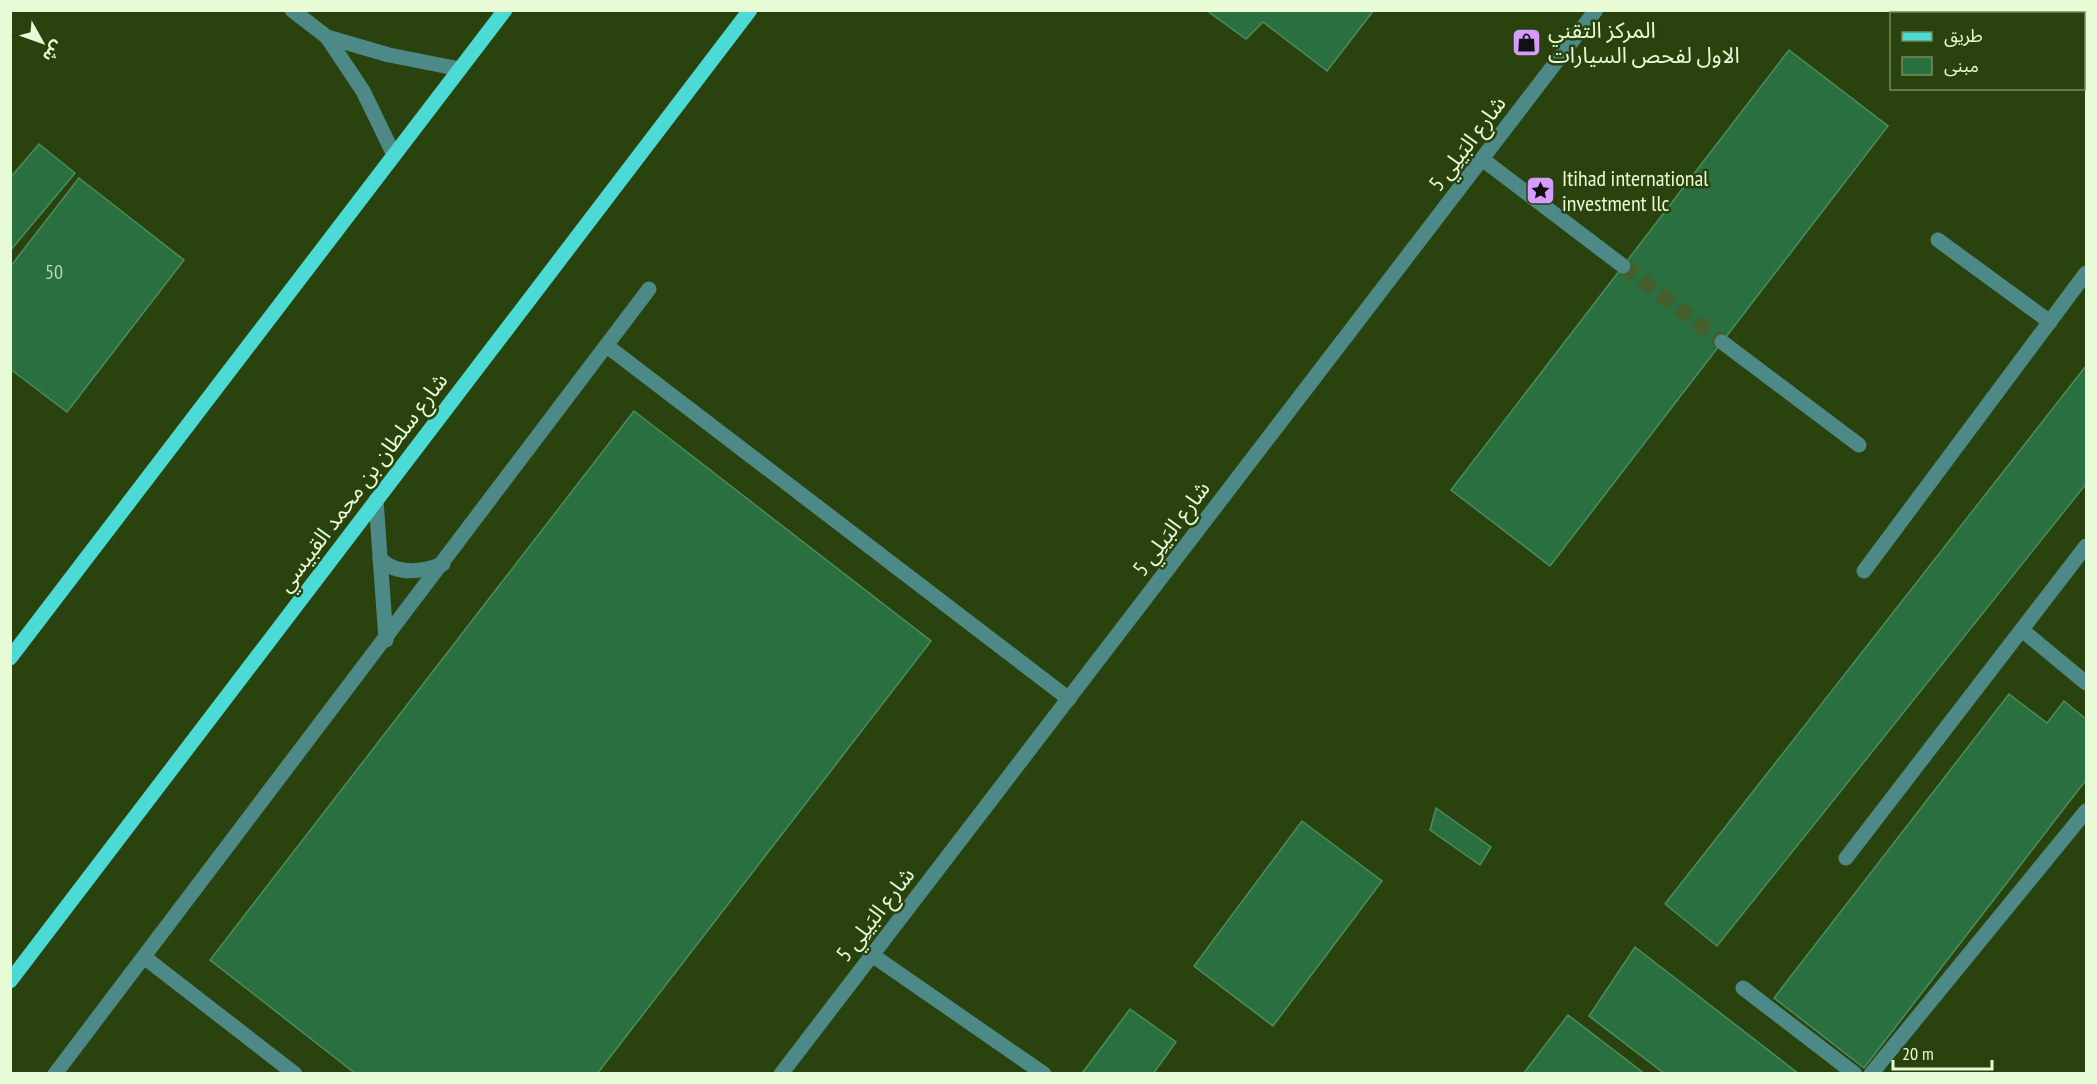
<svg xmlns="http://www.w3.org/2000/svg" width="2097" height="1084" font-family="'PT Sans Narrow','Noto Sans Arabic',sans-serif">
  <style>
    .building { fill: #2a6f3f; stroke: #4b8e5d; stroke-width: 1.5 }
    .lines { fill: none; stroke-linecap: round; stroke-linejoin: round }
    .minor-tunnel { stroke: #465e2b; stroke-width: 15; stroke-dasharray: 15 8; stroke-linecap: butt }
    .minor { stroke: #4d8a87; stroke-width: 15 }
    .major { stroke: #4bdad4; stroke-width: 15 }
    .labels { text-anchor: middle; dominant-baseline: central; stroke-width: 5; stroke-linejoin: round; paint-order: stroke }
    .number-label { font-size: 20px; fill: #b8d8b1 }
    .poi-label { font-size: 22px; fill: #e7fbd7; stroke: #2a420d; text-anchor: start }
    .street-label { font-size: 22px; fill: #e7fbd7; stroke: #2a420d }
  </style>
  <rect width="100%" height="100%" fill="#2a420d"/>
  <g class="building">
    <path d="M1206,10H1374L1327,71L1263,22L1246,39Z"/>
    <path d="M1789,50L1888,126L1550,566L1451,490Z"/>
    <path d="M39,144L75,173L10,251V178Z"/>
    <path d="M79,178L184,260L67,412L10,369V267Z"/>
    <path d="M2086,366V484L1717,946L1665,904Z"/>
    <path d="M634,411L931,641L597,1074H356L210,960Z"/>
    <path d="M2009,694L2047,723L2064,701L2086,719V780L1864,1068L1774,998Z"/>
    <path d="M1436,808L1491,847L1480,865L1430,830Z"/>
    <path d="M1302,821L1382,881L1273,1026L1194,966Z"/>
    <path d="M1635,947L1799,1074H1665L1589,1016Z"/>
    <path d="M1130,1009L1176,1042L1153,1074H1085L1083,1072Z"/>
    <path d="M1568,1015L1645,1074H1523Z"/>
  </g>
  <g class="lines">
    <path class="minor-tunnel" d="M1623,266L1722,342"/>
    <g class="minor">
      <path d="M292,10L327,37L363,91L394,155"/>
      <path d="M2010,10L2014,14"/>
      <path d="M327,37L389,55L460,69"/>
      <path d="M2084,67L2086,69"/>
      <path d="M1482,159L1623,266"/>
      <path d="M1938,240L2050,322"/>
      <path d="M1722,342L1859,445"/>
      <path d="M607,346L1069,699"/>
      <path d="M376,500L386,640"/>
      <path d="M380,559C398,576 422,572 443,564"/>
      <path d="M1864,571L2086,273"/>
      <path d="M2022,630L2086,683"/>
      <path d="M1846,858L2086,546"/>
      <path d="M872,955L1044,1074"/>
      <path d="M144,957L295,1074"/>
      <path d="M1743,988L1855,1074"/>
      <path d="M55,1074L649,289"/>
      <path d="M781,1074L1596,10"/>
      <path d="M1871,1074L2086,811"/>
    </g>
    <g class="major">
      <path d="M10,658L505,10"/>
      <path d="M10,981L750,10"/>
    </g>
  </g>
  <defs>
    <symbol id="shop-square" viewBox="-11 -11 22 22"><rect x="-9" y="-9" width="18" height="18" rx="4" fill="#d59cfb" stroke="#2a420d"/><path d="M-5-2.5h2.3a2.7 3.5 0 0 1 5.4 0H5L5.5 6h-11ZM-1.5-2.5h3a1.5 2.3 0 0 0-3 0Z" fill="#111"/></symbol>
    <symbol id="sight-square" viewBox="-11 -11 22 22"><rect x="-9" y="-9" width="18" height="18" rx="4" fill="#d59cfb" stroke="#2a420d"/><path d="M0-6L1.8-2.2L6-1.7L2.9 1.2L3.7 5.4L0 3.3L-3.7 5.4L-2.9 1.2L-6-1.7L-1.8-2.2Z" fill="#111"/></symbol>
  </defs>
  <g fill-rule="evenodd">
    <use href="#shop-square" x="1510" y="26" width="33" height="33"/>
    <use href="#sight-square" x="1524" y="174" width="33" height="33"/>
  </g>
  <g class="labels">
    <g class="number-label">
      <text x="54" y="272">50</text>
    </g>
    <g class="poi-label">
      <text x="1548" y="30">المركز التقني<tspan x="1548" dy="25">الاول لفحص السيارات</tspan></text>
      <text x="1562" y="178">Itihad international<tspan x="1562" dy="25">investment llc</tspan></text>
    </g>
    <g class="street-label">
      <text transform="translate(1467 143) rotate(-53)">شارع البَيلِي 5</text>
      <text transform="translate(362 482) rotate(-53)">شارع سلطان بن محمد القبيسي</text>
      <text transform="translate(1171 528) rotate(-53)">شارع البَيلِي 5</text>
      <text transform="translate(875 914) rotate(-52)">شارع البَيلِي 5</text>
    </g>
  </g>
  <rect width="2097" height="1084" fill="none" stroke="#e7fbd7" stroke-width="24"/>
  <rect x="1890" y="12" width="195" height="78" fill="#2a420d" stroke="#768c5e" stroke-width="1.5"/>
  <rect x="1902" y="32" width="30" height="9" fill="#4bdad4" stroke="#768c5e" stroke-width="1.5"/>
  <text x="1944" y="42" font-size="18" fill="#e7fbd7">طريق</text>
  <rect x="1902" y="57" width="30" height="18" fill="#2a6f3f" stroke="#768c5e" stroke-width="1.5"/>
  <text x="1944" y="72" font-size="18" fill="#e7fbd7">مبنى</text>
  <g transform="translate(42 42) rotate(130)" stroke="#2a420d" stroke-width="4.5" paint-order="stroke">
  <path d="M0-4.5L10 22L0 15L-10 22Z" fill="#e7fbd7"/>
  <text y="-9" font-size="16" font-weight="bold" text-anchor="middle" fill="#e7fbd7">ش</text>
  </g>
  <path d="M1893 1060v9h99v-9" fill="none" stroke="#e7fbd7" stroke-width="3"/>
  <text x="1902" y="1060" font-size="18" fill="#e7fbd7" stroke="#2a420d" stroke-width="4.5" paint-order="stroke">20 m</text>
</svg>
